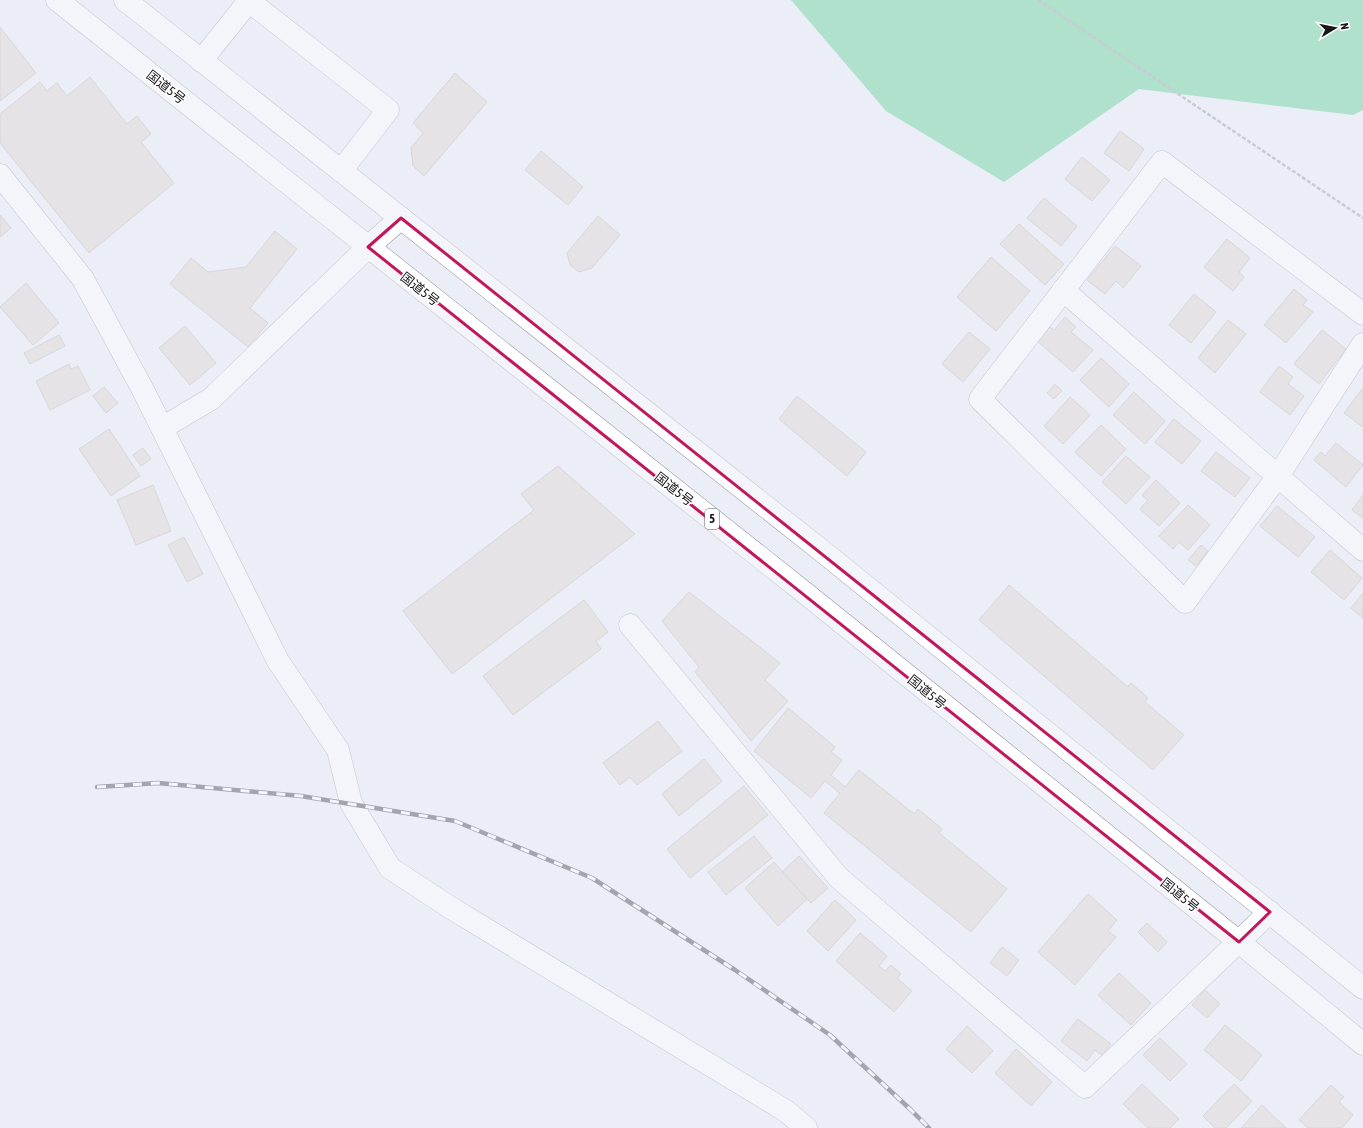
<svg xmlns="http://www.w3.org/2000/svg" width="1363" height="1128" font-family="'Asap Condensed','Noto Sans JP',sans-serif">
  <style>
    .forest { fill: #66d29a }
    .building { fill: #ddd7ce; stroke: #c0bab1 }
    .lines { fill: none; stroke-linecap: round; stroke-linejoin: round }
    .minor-casing { stroke: #94959f; stroke-width: 23 }
    .highway-casing { stroke: #94959f; stroke-width: 23 }
    .path { stroke: #a0a1a9; stroke-width: 2.5; stroke-dasharray: 4 2; stroke-linecap: butt }
    .minor { stroke: #fff; stroke-width: 22 }
    .highway { stroke: #fff; stroke-width: 22 }
    .rail-casing { stroke: #4c4d52; stroke-width: 4.5 }
    .rail { stroke: #fff; stroke-width: 3; stroke-dasharray: 9; stroke-linecap: butt }
    .marked { fill: none; stroke: #c2185b; stroke-width: 3; stroke-linejoin: round }
    .labels { text-anchor: middle; dominant-baseline: central; stroke-width: 3.5; stroke-linejoin: round; paint-order: stroke }
    .shield { fill: #fff; stroke: #5d5d5f; stroke-width: 1 }
    .shield-label { font-size: 12px; font-weight: bold; fill: #17171a }
    .street-label { font-size: 13px; fill: #17171a; stroke: #fff }
  </style>
  <rect width="100%" height="100%" fill="#ebedf7"/>
  <path class="forest" d="M791,0H1363V110L1353,115L1139,89L1004,182L886,111Z"/>
  <g class="building">
    <path d="M0,27L36,73L0,101Z"/>
    <path d="M455,73L487,102L424,176L413,166L411,148L423,133L413,123Z"/>
    <path d="M90,77L127,124L137,116L151,134L141,142L174,183L89,253L0,143V114L40,82L47,91L57,83L67,96Z"/>
    <path d="M1120,131L1144,149L1129,171L1104,153Z"/>
    <path d="M541,151L583,187L568,205L525,170Z"/>
    <path d="M1082,157L1110,180L1092,201L1065,179Z"/>
    <path d="M1044,198L1077,226L1061,246L1027,218Z"/>
    <path d="M0,215L11,228L0,237Z"/>
    <path d="M598,216L620,235L592,268L579,272L570,265L567,253Z"/>
    <path d="M1019,224L1064,264L1045,285L1000,244Z"/>
    <path d="M275,231L297,249L250,308L268,323L248,347L170,284L191,258L208,272L246,267Z"/>
    <path d="M1227,239L1250,258L1239,272L1244,277L1233,291L1204,267Z"/>
    <path d="M1115,246L1141,266L1123,288L1116,281L1105,294L1087,280Z"/>
    <path d="M991,257L1030,291L996,331L957,297Z"/>
    <path d="M26,283L59,323L33,345L0,307Z"/>
    <path d="M1294,289L1307,300L1303,305L1313,312L1286,343L1264,325Z"/>
    <path d="M1194,294L1216,312L1191,343L1169,325Z"/>
    <path d="M1065,317L1076,327L1071,332L1093,350L1073,372L1036,340L1048,326L1054,330Z"/>
    <path d="M1228,320L1246,334L1215,373L1198,358Z"/>
    <path d="M185,326L216,363L190,385L159,348Z"/>
    <path d="M1322,330L1346,349L1319,384L1294,364Z"/>
    <path d="M969,332L990,349L963,382L942,364Z"/>
    <path d="M59,335L65,346L30,364L24,353Z"/>
    <path d="M1101,358L1129,384L1109,407L1080,380Z"/>
    <path d="M69,364L71,369L78,366L90,390L50,410L36,381Z"/>
    <path d="M1279,366L1293,377L1288,384L1304,396L1290,415L1260,392Z"/>
    <path d="M1055,384L1062,391L1054,399L1047,393Z"/>
    <path d="M104,387L118,403L106,413L93,396Z"/>
    <path d="M1363,388V427L1344,413Z"/>
    <path d="M1134,392L1165,421L1145,444L1113,415Z"/>
    <path d="M797,396L866,452L847,476L779,419Z"/>
    <path d="M1070,397L1090,415L1063,444L1044,426Z"/>
    <path d="M1174,419L1201,441L1182,464L1155,442Z"/>
    <path d="M1101,425L1126,449L1101,476L1075,452Z"/>
    <path d="M109,429L140,476L111,496L79,449Z"/>
    <path d="M1336,443L1363,465L1346,487L1314,460L1321,452L1325,456Z"/>
    <path d="M143,448L151,459L141,466L133,455Z"/>
    <path d="M1216,452L1250,478L1235,497L1201,471Z"/>
    <path d="M1126,456L1150,477L1126,504L1102,482Z"/>
    <path d="M558,466L635,534L452,674L403,611L534,510L521,494Z"/>
    <path d="M1156,480L1180,503L1159,526L1140,509L1148,500L1142,495Z"/>
    <path d="M153,485L171,531L136,545L117,500Z"/>
    <path d="M1363,495V518L1352,510Z"/>
    <path d="M1188,505L1210,525L1188,550L1179,542L1173,549L1159,536Z"/>
    <path d="M1277,506L1315,537L1298,557L1260,526Z"/>
    <path d="M184,537L203,574L187,582L168,545Z"/>
    <path d="M1201,545L1208,551L1196,566L1188,560Z"/>
    <path d="M1330,550L1362,578L1344,600L1311,572Z"/>
    <path d="M1009,585L1128,687L1131,683L1148,698L1145,702L1184,735L1153,770L979,620Z"/>
    <path d="M689,592L780,663L765,680L788,701L751,741L695,672L699,667L662,621Z"/>
    <path d="M1363,593V618L1351,608Z"/>
    <path d="M584,600L608,632L596,641L601,649L513,715L483,676Z"/>
    <path d="M788,708L835,747L831,752L842,760L831,775L845,787L859,770L914,814L918,809L942,829L939,833L1007,889L971,932L824,813L840,793L825,781L811,798L754,751Z"/>
    <path d="M658,721L682,751L637,785L630,777L620,785L603,763Z"/>
    <path d="M704,759L722,781L679,816L662,794Z"/>
    <path d="M744,786L768,815L690,878L667,849Z"/>
    <path d="M754,836L772,858L726,895L708,872Z"/>
    <path d="M799,856L828,888L811,903L782,872Z"/>
    <path d="M774,862L807,899L778,926L745,888Z"/>
    <path d="M1088,894L1117,920L1108,931L1116,937L1075,985L1038,952Z"/>
    <path d="M835,900L856,920L828,951L807,931Z"/>
    <path d="M1147,923L1167,942L1158,952L1138,932Z"/>
    <path d="M860,933L887,956L879,966L885,971L891,965L901,974L897,978L912,991L894,1012L836,961Z"/>
    <path d="M1002,947L1019,960L1007,976L990,963Z"/>
    <path d="M1119,973L1151,1003L1131,1025L1098,995Z"/>
    <path d="M1205,990L1220,1004L1207,1018L1192,1005Z"/>
    <path d="M1078,1019L1111,1044L1102,1055L1095,1050L1087,1061L1061,1041Z"/>
    <path d="M1225,1025L1262,1055L1241,1081L1204,1050Z"/>
    <path d="M967,1026L993,1051L972,1073L946,1049Z"/>
    <path d="M1160,1038L1187,1064L1170,1081L1143,1055Z"/>
    <path d="M1016,1049L1052,1082L1031,1106L995,1073Z"/>
    <path d="M1142,1084L1179,1119L1170,1128H1148L1123,1104Z"/>
    <path d="M1234,1084L1252,1101L1226,1128H1215L1203,1116Z"/>
    <path d="M1331,1085L1344,1097L1339,1102L1353,1115L1342,1128H1308L1299,1120Z"/>
    <path d="M1262,1105L1286,1128H1241Z"/>
  </g>
  <g class="lines">
    <defs>
      <g id="minor">
        <path d="M201,61L249,1L388,110L341,171"/>
        <path d="M0,175L83,279L143,390L278,661L338,750L351,803L390,868L451,908L786,1111L806,1128"/>
        <path d="M1063,290L1363,550"/>
        <path d="M1363,314L1162,162L980,399L1185,602L1278,476L1363,344"/>
        <path d="M162,428L211,399L368,247L401,218"/>
        <path d="M630,625L839,878L1085,1087L1270,912"/>
      </g>
      <g id="highway">
        <path d="M57,0L795,585L1239,942L1363,1044"/>
        <path d="M125,0L822,551L1363,988"/>
      </g>
    </defs>
    <use href="#minor" class="minor-casing"/>
    <use href="#highway" class="highway-casing"/>
    <path class="path" d="M1038,0L1363,218"/>
    <use href="#minor" class="minor"/>
    <use href="#highway" class="highway"/>
    <defs>
      <path id="rail" d="M97,787L158,783L301,796L455,821L592,878L735,970L830,1035L910,1109L929,1128"/>
    </defs>
    <use href="#rail" class="rail-casing"/>
    <use href="#rail" class="rail"/>
  </g>
  <path d="M0 0H1363V1128H0ZM401,218L1270,912L1239,942L368,247Z" fill="#ebedf7" fill-opacity=".55" fill-rule="evenodd"/>
  <path class="marked" d="M401,218L1270,912L1239,942L368,247Z"/>
  <g class="labels">
    <rect class="shield" x="705" y="509" width="14" height="20" rx="3"/>
    <g class="shield-label">
      <text x="712" y="519">5</text>
    </g>
    <g class="street-label">
      <text transform="translate(166 87) rotate(38)">国道5号</text>
      <text transform="translate(420 289) rotate(38)">国道5号</text>
      <text transform="translate(674 489) rotate(38)">国道5号</text>
      <text transform="translate(927 692) rotate(39)">国道5号</text>
      <text transform="translate(1180 895) rotate(39)">国道5号</text>
    </g>
  </g>
  <g transform="translate(1335 28) rotate(80)" stroke="#ffffff" stroke-width="3" paint-order="stroke">
  <path d="M0-3L7 15L0 10L-7 15Z" fill="#17171a"/>
  <text y="-6" font-size="11" font-weight="bold" text-anchor="middle" fill="#17171a">N</text>
  </g>
</svg>
